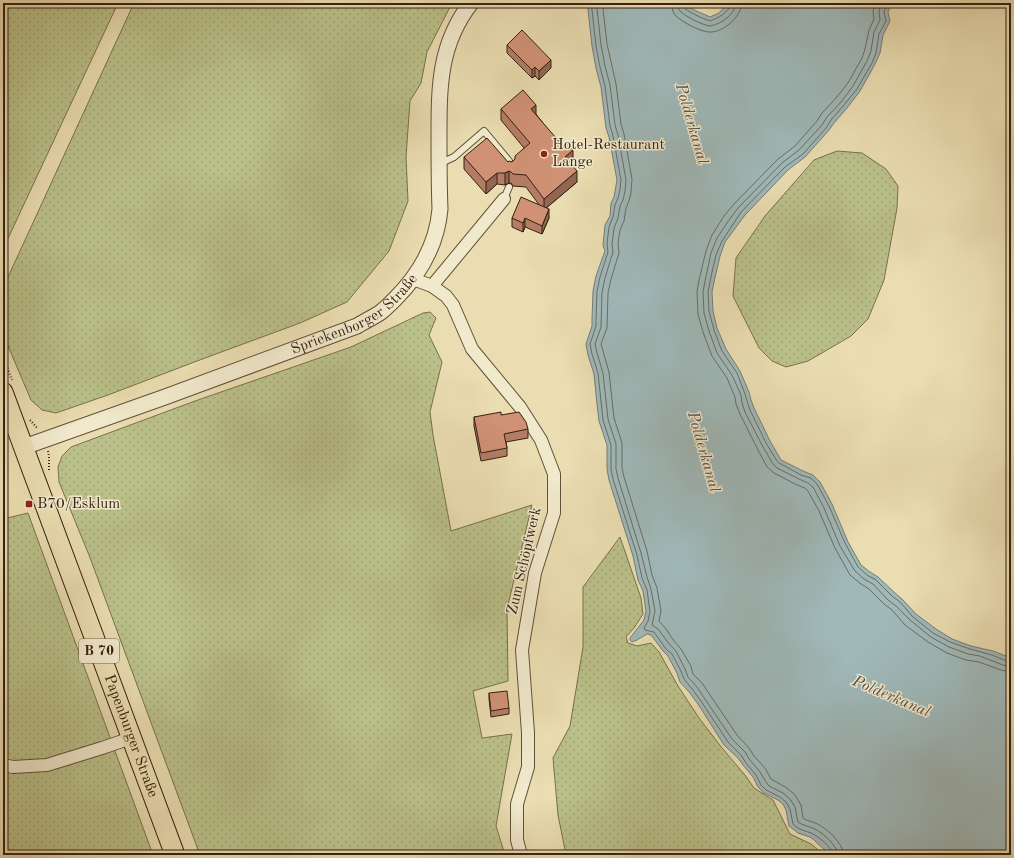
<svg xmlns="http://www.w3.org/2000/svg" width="1014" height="858" font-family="'Old Standard TT',serif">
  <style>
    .grass { fill: url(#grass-dots); stroke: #78704d }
    .water { fill: #9fb8b8; stroke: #757c75 }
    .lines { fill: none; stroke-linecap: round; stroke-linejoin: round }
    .shore { stroke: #6a6c64; stroke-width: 1 }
    .service-casing { stroke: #625039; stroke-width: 8 }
    .minor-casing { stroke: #625039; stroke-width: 14 }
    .tertiary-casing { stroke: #625039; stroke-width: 17 }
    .primary-casing { stroke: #352111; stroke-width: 21 }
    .path { stroke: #352111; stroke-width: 2; stroke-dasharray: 1 2; stroke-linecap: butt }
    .service { stroke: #f1e9cc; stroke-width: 6 }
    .minor { stroke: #f1e9cc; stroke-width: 12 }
    .tertiary { stroke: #f1e9cc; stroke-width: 15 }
    .primary { stroke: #eaddb1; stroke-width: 19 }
    .wall { fill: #b37d65; stroke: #352111 }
    .shaded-wall { fill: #926652; stroke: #352111 }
    .building { fill: #d09175; stroke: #352111 }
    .poi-dot { fill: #8f2418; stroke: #f1e9cc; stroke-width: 1.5 }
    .labels { text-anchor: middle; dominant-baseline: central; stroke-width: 3; stroke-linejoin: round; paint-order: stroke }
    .shield { fill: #f1e9cc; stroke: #6d5d49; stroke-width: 1 }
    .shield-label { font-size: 14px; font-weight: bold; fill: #352111 }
    .poi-label { font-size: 15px; fill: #352111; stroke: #f1e9cc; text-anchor: start }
    .street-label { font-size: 15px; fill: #352111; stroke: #f1e9cc }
    .water-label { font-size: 16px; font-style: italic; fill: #554e43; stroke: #f1e9cc }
  </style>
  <defs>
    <pattern id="grass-dots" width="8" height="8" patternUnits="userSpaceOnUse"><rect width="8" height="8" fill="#bac089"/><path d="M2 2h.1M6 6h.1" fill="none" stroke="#a0a575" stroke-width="1.8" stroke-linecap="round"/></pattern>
  </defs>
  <rect width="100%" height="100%" fill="#eaddb1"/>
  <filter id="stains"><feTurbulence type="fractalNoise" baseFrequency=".005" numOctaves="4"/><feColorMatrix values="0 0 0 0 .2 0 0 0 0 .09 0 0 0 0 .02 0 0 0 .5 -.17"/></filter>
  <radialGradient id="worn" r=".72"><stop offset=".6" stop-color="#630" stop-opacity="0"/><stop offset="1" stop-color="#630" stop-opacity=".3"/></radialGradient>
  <g class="grass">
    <path d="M3,3H118L3,249Z"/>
    <path d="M134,3H452L427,52L421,83L410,101L406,157L408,201L389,251L347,302L300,323L197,361L108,395L56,413L42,410L31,400L3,334V288Z"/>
    <path d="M837,151L862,153L886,169L898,186L897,208L884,280L868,319L851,336L808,361L786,367L772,361L759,348L733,296L736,258L765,216L814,160Z"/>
    <path d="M430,312L436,318L429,335L442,362L430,412L433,435L451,531L532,505L507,609L508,681L473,691L482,738L512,734L496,826L505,855H200L89,555L59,482L58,467L62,456L71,447L195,401L351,347L423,313Z"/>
    <path d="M28,513L153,855H3V519Z"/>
    <path d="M620,537L641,598L643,614L634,628L626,637L628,643L637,646L651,643L659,652L678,686L699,718L722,748L745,775L754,788L773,800L790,834L811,844L824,855H566L558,815L553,758L570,726L583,647V587Z"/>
  </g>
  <path class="water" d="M588,3H685C691,10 702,13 710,17L719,13L728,3H892L888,12L890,21L883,35L880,53L875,64L860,91L847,108L834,123L829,130L805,157L788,170L745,215L725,242L720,256L714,282L712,292L713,311L717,328L726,349L740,371L749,392L751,400L754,408L770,441L781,460L803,471L813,475L820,482L832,504L848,542L861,565L870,572L878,577L895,593L902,599L916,614L936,629L952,639L971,646L993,651L1011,658V855H830L813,839L810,837L798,833L789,826L786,810L783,804L778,800L764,793L758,787L753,777L743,765L738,758L724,745L700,707L690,693L680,682L677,673L668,656L663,651L651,635L647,634L637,640L632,642L630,640V638L644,620L646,611L643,591L638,580L633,556L609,480L607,469V445L599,421L597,404L594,374L588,355L586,344L592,326V319L593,291L596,276L605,251L603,245L605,225L610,216L611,203L614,197L617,180L609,137L606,128L601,87L596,68L592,46L588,10Z"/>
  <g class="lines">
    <g class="shore">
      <path d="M592,3V10L596,46L600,67L605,86L610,126L613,136L621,180L620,190L618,198L615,205L613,217L609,227L607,244L608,252L600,277L597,291L596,319V326L590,344L592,354L598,373L603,420L611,445V469L613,479L637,555L642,578L647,590L650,612L648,621L644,628L645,630L654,632L666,649L672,654L681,671L684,679L693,690L703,704L728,742L741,755L746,763L756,775L761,785L766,790L780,797L786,802L790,809L793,824C800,831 805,830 813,834C820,838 832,847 833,855"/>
      <path d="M597,3V9L601,45L605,66L610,85L615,125L618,135L626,180L625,191L623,200L620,206L618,218L614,228L612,244L613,252L605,278L602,292L601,327L595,344L597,353L603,373L608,419L616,444V469L618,478L641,553L647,577L651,589L655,611L652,625L658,629L670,645L676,651L685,669L688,677L697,687L707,702L732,739L745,752L750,760L760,772L766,782L769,786L783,793L790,799L795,807L798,822C803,826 809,826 815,829C824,834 837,845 838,855"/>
      <path d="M603,3V9L607,44L616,84L621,124L624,134L632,179L631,193L629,201L626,208L624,221L620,230L618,243L619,253L611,279L608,293L607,328L601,344L609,372L614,418L622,443V468L624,477L647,551L652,575L657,588L661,611L659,621L666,629L674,641L681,649L691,666L693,674L702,683L712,698L737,735L749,748L754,756L765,768L771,779L787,788L795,795L801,805L803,818C807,821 811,821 815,823C826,827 843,843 844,855"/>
      <path d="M671,3C672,7 672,11 675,15C680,21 701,32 709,32C723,33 741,17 742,3"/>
      <path d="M677,3C678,7 678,9 681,12C687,17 702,25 710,26C721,24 735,15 736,3"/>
      <path d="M682,3C683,4 682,5 683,6C685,11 704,19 710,21C718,18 729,13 731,3"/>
      <path d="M876,3L873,11L874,19L869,30L865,49L862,58L848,83L836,98L822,113L817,121L795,146L778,159L734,204L724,216L712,235L706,251L699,280L697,292L698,314L703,332L712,356L727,378L735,397L736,404L740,414L757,448L767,467L774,473L797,485L805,488L808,491L819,511L835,548L850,575L861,584L869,589L884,604L892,610L905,625L928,642L947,653L966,660L979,662L1001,670L1011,672"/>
      <path d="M882,3L879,11L880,20L874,32L871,51L867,61L853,86L841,102L827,117L822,125L799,150L782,163L738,208L729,220L717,238L711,253L705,281L703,292L704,313L709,331L717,353L732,375L741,395L742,403L745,412L762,445L773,464L777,468L799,479L808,483L813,487L824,508L840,546L855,571L864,579L873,584L888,600L896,606L910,620L931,637L949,647L968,654L980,656L1003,665L1011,666"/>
      <path d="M888,3L884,12L886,21L879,34L876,53L872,63L857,89L844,105L831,120L826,128L803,154L785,167L741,212L722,241L716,255L712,272L708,292L709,311L714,330L722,351L737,373L745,394L747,401L750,410L766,443L777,461L779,463L801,475L811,478L817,484L829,506L845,543L858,567L867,575L876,580L892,596L900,602L913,617L933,633L950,642L970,649L992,655L1004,660L1011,661"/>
    </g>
    <defs>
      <g id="service">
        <path d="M441,163L454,157L484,131L509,161L511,169"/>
        <path d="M504,199L509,187"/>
      </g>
      <g id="minor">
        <path d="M413,279L432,286L446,296L453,305L472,349L520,407L541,440L554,474V513L535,573L522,650L528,733V767L517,804V840L521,855"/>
        <path d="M432,286L504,199"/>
        <path d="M3,765L13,767L47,765L102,748L131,738"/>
      </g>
      <g id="tertiary">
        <path id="s1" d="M24,447L165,397L357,326C365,321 374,317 381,312C386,308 391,303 395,299C419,275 437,244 440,209C439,185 439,161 439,136C439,87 439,44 471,3"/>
      </g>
      <g id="primary">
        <path id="s2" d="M3,392L175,855"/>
      </g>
    </defs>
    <use href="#service" class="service-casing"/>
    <use href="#minor" class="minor-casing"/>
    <use href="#tertiary" class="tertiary-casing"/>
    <use href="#primary" class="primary-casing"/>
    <g class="path">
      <path d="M3,357L12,380"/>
      <path d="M30,420L38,429"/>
      <path d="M48,451L49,456V471"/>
    </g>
    <use href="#service" class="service"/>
    <use href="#minor" class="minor"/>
    <use href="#tertiary" class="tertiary"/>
    <use href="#primary" class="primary"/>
  </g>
  <g class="wall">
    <path d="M507,45L551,68L539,80L535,76L532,78L507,53Z"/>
    <path d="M501,109L536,114L573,162L571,163L577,182L546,208L549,218L542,234L525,227L523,232L512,227V218L540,206L526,187L513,186L511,183H509L505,185L497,184L486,194L464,169V157L508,162H512L515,159L524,148L501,120Z"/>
    <path d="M501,415L528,429V438L506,442L507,448V456L481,461L474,426V417Z"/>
    <path d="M489,693L509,708V714L491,717L489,699Z"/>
  </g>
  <g class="shaded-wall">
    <path d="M551,60V68L539,80V71Z"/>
    <path d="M535,67V76L532,78V70Z"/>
    <path d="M536,105V116L531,109Z"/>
    <path d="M573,150V162L565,168V157Z"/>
    <path d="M509,171V183L505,185V173Z"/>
    <path d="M577,171V182L544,210V199Z"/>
    <path d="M497,173V184L486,194V182Z"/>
    <path d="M549,209V218L542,234V226Z"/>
    <path d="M525,218V227L523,232V223Z"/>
  </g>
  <g class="building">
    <path d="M522,30L551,60L539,71L535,67L532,70L507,45Z"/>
    <path d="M523,90L536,105L531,109L563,146L566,143L573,150L565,157L577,171L544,199L526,175L513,174L511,172L509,171L505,173H497L486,182L464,157L487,138L508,162L509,161L512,162L515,159V156L530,143L501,109Z"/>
    <path d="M521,197L549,209L542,226L525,218L523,223L512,218Z"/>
    <path d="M501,412V415L519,412L526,422L528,429L504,434L507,448L481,453L474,417Z"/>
    <path d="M507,691L509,708L491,711L489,693Z"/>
  </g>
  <g class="poi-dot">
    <circle cx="544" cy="154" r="4"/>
    <rect x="25" y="500" width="8" height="8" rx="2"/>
  </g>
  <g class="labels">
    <rect class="shield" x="79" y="639" width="40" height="24" rx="3"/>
    <g class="shield-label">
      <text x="99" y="651">B 70</text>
    </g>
    <g class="poi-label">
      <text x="552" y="145">Hotel-Restaurant<tspan x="552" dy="17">Lange</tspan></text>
      <text x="37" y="504">B70/Esklum</text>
    </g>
    <g class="street-label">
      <text stroke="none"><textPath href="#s1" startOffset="358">Spriekenborger Straße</textPath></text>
      <text transform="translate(525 561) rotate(-77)">Zum Schöpfwerk</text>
      <text stroke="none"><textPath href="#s2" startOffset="367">Papenburger Straße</textPath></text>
    </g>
    <g class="water-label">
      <text transform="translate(691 124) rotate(74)">Polderkanal</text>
      <text transform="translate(703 452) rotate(74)">Polderkanal</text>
      <text transform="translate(891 697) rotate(23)">Polderkanal</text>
    </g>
  </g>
  <rect width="1014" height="858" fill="none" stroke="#eaddb1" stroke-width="16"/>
  <rect x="4" y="4" width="1006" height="850" fill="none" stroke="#352111" stroke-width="2"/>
  <rect x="8" y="8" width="998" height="842" fill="none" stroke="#352111"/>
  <rect width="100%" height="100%" filter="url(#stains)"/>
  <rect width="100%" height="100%" fill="url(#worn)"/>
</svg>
